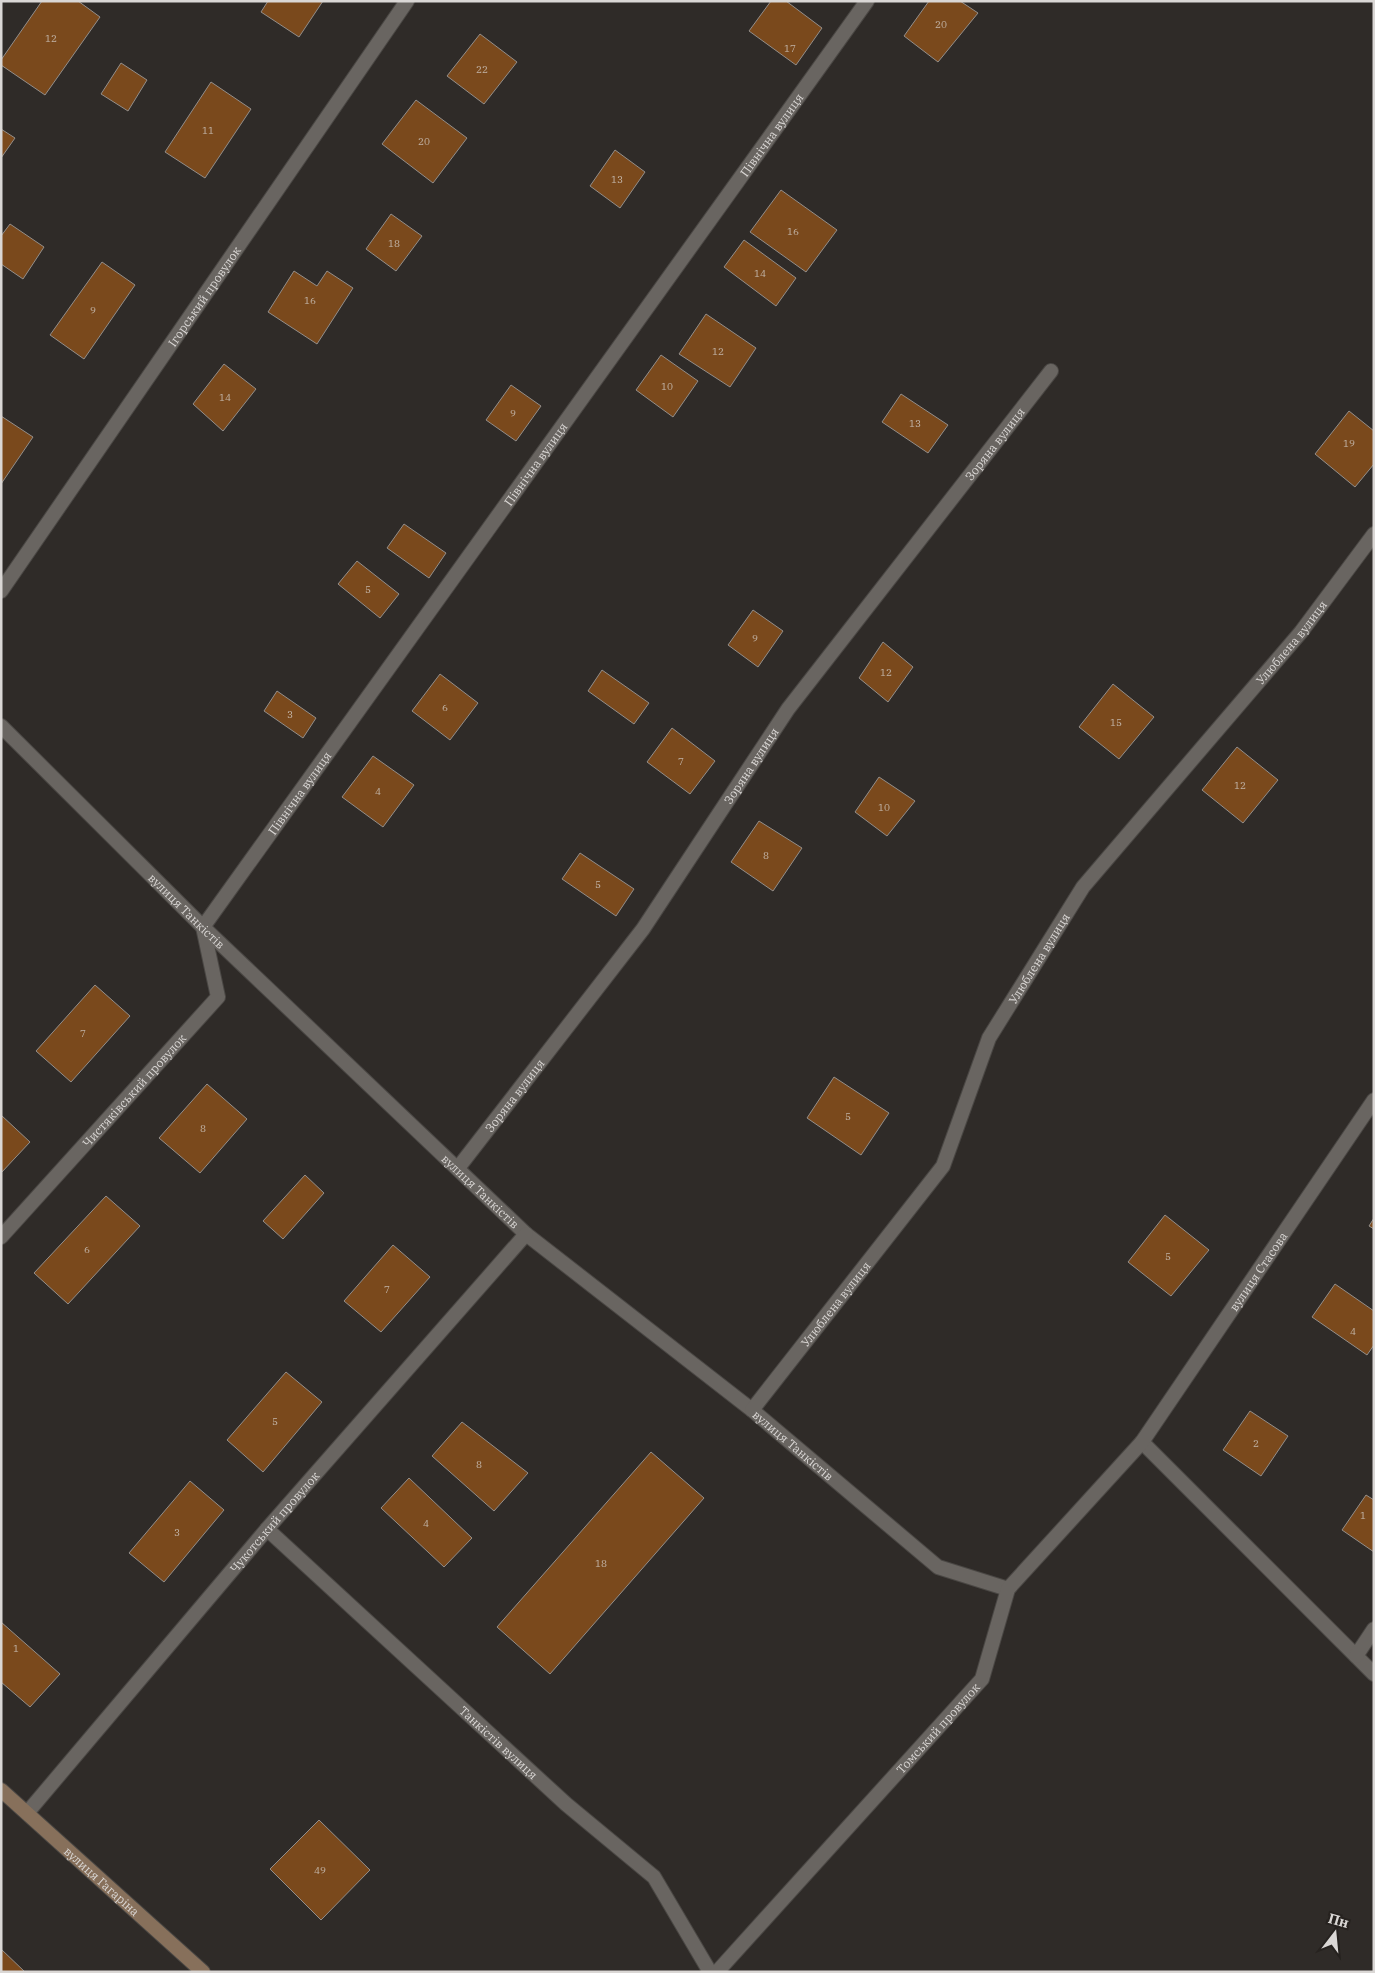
<svg xmlns="http://www.w3.org/2000/svg" width="1375" height="1973" font-family="'IBM Plex Serif',serif">
  <style>
    .building { fill: #7a491c; stroke: #938e8a }
    .lines { fill: none; stroke-linecap: round; stroke-linejoin: round }
    .minor-casing { stroke: #4a4744; stroke-width: 16 }
    .secondary-casing { stroke: #4a4744; stroke-width: 16 }
    .minor { stroke: #696561; stroke-width: 14 }
    .secondary { stroke: #87705b; stroke-width: 14 }
    .labels { text-anchor: middle; dominant-baseline: central; stroke-width: 5; stroke-linejoin: round; paint-order: stroke }
    .number-label { font-size: 10px; fill: #c2b4a7 }
    .street-label { font-size: 12px; fill: #dad7d5; stroke: #26221f }
  </style>
  <rect width="100%" height="100%" fill="#2f2b28"/>
  <g class="building">
    <path d="M42,1H78L100,17L45,95L1,65V60Z"/>
    <path d="M268,1H323L299,37L261,12Z"/>
    <path d="M771,1H786L822,28L796,65L749,31Z"/>
    <path d="M929,1H960L978,13L938,62L904,36Z"/>
    <path d="M480,34L517,62L484,104L447,76Z"/>
    <path d="M121,63L147,80L128,111L101,94Z"/>
    <path d="M211,82L251,109L205,178L165,152Z"/>
    <path d="M416,100L467,138L433,183L382,144Z"/>
    <path d="M1,129L15,138L1,158Z"/>
    <path d="M615,150L645,172L620,208L590,186Z"/>
    <path d="M781,190L837,230L806,272L750,232Z"/>
    <path d="M391,214L422,236L396,271L366,249Z"/>
    <path d="M10,224L44,247L23,279L1,264V236Z"/>
    <path d="M744,240L796,278L776,306L724,267Z"/>
    <path d="M102,262L135,285L84,359L50,335Z"/>
    <path d="M294,271L317,286L327,271L353,288L317,344L268,312Z"/>
    <path d="M706,314L756,348L730,387L679,354Z"/>
    <path d="M661,355L698,381L673,417L636,390Z"/>
    <path d="M224,364L256,389L223,431L193,404Z"/>
    <path d="M511,385L541,406L516,441L486,420Z"/>
    <path d="M901,394L948,425L928,453L882,422Z"/>
    <path d="M1349,411L1374,431V464L1355,487L1315,454Z"/>
    <path d="M1,416L33,437L1,484Z"/>
    <path d="M404,524L446,553L429,578L387,548Z"/>
    <path d="M357,561L399,594L380,618L338,584Z"/>
    <path d="M753,610L783,631L758,667L728,645Z"/>
    <path d="M883,642L913,667L888,702L859,678Z"/>
    <path d="M602,670L649,703L634,724L588,691Z"/>
    <path d="M440,674L478,703L450,740L412,711Z"/>
    <path d="M1113,684L1154,717L1119,759L1079,727Z"/>
    <path d="M277,691L316,718L303,738L264,711Z"/>
    <path d="M672,728L715,761L690,794L647,762Z"/>
    <path d="M1237,747L1278,780L1243,823L1202,790Z"/>
    <path d="M373,756L414,785L383,827L342,797Z"/>
    <path d="M879,777L915,801L887,836L855,812Z"/>
    <path d="M759,821L802,848L773,891L731,862Z"/>
    <path d="M580,853L634,889L616,916L562,879Z"/>
    <path d="M95,985L130,1016L71,1082L36,1051Z"/>
    <path d="M834,1077L889,1113L861,1155L807,1118Z"/>
    <path d="M207,1084L247,1119L200,1173L159,1138Z"/>
    <path d="M1,1115L30,1142L1,1173Z"/>
    <path d="M305,1175L324,1193L283,1239L263,1221Z"/>
    <path d="M106,1196L140,1226L68,1304L34,1273Z"/>
    <path d="M1165,1215L1209,1250L1171,1296L1128,1262Z"/>
    <path d="M1374,1218V1229L1369,1226Z"/>
    <path d="M393,1245L430,1277L381,1332L344,1301Z"/>
    <path d="M1335,1284L1374,1311V1345L1367,1355L1312,1317Z"/>
    <path d="M286,1372L322,1402L263,1472L227,1440Z"/>
    <path d="M1250,1411L1288,1436L1261,1476L1223,1450Z"/>
    <path d="M462,1422L528,1473L494,1511L432,1456Z"/>
    <path d="M651,1452L704,1498L550,1674L497,1627Z"/>
    <path d="M409,1478L472,1538L444,1567L381,1508Z"/>
    <path d="M190,1481L224,1510L164,1582L129,1553Z"/>
    <path d="M1366,1495L1374,1500V1552L1342,1530Z"/>
    <path d="M1,1622L60,1674L30,1707L1,1682Z"/>
    <path d="M319,1820L370,1870L321,1920L270,1869Z"/>
    <path d="M1,1949L25,1972H1Z"/>
  </g>
  <g class="lines">
    <defs>
      <g id="minor">
        <path id="s1" d="M1,591L407,1"/>
        <path id="s2" d="M1,726L203,927L526,1234L752,1410L938,1567L1008,1589"/>
        <path id="s3" d="M203,927L867,1"/>
        <path id="s4" d="M458,1168L643,929L788,709L1051,371"/>
        <path id="s5" d="M1,1237L218,997L203,927"/>
        <path id="s6" d="M752,1410L943,1166L989,1038L1083,887L1301,632L1374,534"/>
        <path d="M1142,1442L1374,1674"/>
        <path id="s7" d="M267,1529L566,1804L654,1877L710,1972"/>
        <path d="M1356,1656L1374,1629"/>
        <path id="s8" d="M27,1813L267,1529L526,1234"/>
        <path id="s9" d="M717,1972L982,1679L1008,1589L1142,1442L1374,1100"/>
      </g>
      <g id="secondary">
        <path id="s10" d="M1,1790L203,1972"/>
      </g>
    </defs>
    <use href="#minor" class="minor-casing"/>
    <use href="#secondary" class="secondary-casing"/>
    <use href="#minor" class="minor"/>
    <use href="#secondary" class="secondary"/>
  </g>
  <g class="labels">
    <g class="number-label">
      <text x="941" y="24">20</text>
      <text x="51" y="38">12</text>
      <text x="790" y="48">17</text>
      <text x="482" y="69">22</text>
      <text x="208" y="130">11</text>
      <text x="424" y="141">20</text>
      <text x="617" y="179">13</text>
      <text x="793" y="231">16</text>
      <text x="394" y="243">18</text>
      <text x="760" y="273">14</text>
      <text x="310" y="300">16</text>
      <text x="93" y="310">9</text>
      <text x="718" y="351">12</text>
      <text x="667" y="386">10</text>
      <text x="225" y="397">14</text>
      <text x="513" y="413">9</text>
      <text x="915" y="423">13</text>
      <text x="1349" y="443">19</text>
      <text x="368" y="589">5</text>
      <text x="755" y="638">9</text>
      <text x="886" y="672">12</text>
      <text x="445" y="707">6</text>
      <text x="290" y="714">3</text>
      <text x="1116" y="722">15</text>
      <text x="681" y="761">7</text>
      <text x="1240" y="785">12</text>
      <text x="378" y="791">4</text>
      <text x="884" y="807">10</text>
      <text x="766" y="855">8</text>
      <text x="598" y="884">5</text>
      <text x="83" y="1033">7</text>
      <text x="848" y="1116">5</text>
      <text x="203" y="1128">8</text>
      <text x="87" y="1249">6</text>
      <text x="1168" y="1256">5</text>
      <text x="387" y="1289">7</text>
      <text x="1353" y="1331">4</text>
      <text x="275" y="1421">5</text>
      <text x="1256" y="1443">2</text>
      <text x="479" y="1464">8</text>
      <text x="1363" y="1515">1</text>
      <text x="426" y="1523">4</text>
      <text x="177" y="1532">3</text>
      <text x="601" y="1563">18</text>
      <text x="16" y="1648">1</text>
      <text x="320" y="1870">49</text>
    </g>
    <g class="street-label">
      <text stroke="none"><textPath href="#s3" startOffset="975">Північна вулиця</textPath></text>
      <text stroke="none"><textPath href="#s1" startOffset="358">Ігорський провулок</textPath></text>
      <text stroke="none"><textPath href="#s4" startOffset="902">Зоряна вулиця</textPath></text>
      <text stroke="none"><textPath href="#s3" startOffset="570">Північна вулиця</textPath></text>
      <text stroke="none"><textPath href="#s6" startOffset="945">Улюблена вулиця</textPath></text>
      <text stroke="none"><textPath href="#s4" startOffset="498">Зоряна вулиця</textPath></text>
      <text stroke="none"><textPath href="#s3" startOffset="165">Північна вулиця</textPath></text>
      <text stroke="none"><textPath href="#s2" startOffset="262">вулиця Танкістів</textPath></text>
      <text stroke="none"><textPath href="#s6" startOffset="540">Улюблена вулиця</textPath></text>
      <text stroke="none"><textPath href="#s5" startOffset="198">Чистяківський провулок</textPath></text>
      <text stroke="none"><textPath href="#s4" startOffset="92">Зоряна вулиця</textPath></text>
      <text stroke="none"><textPath href="#s2" startOffset="668">вулиця Танкістів</textPath></text>
      <text stroke="none"><textPath href="#s9" startOffset="894">вулиця Стасова</textPath></text>
      <text stroke="none"><textPath href="#s6" startOffset="135">Улюблена вулиця</textPath></text>
      <text stroke="none"><textPath href="#s2" startOffset="1071">вулиця Танкістів</textPath></text>
      <text stroke="none"><textPath href="#s8" startOffset="382">Чукотський провулок</textPath></text>
      <text stroke="none"><textPath href="#s9" startOffset="329">Томський провулок</textPath></text>
      <text stroke="none"><textPath href="#s7" startOffset="315">Танкістів вулиця</textPath></text>
      <text stroke="none"><textPath href="#s10" startOffset="136">вулиця Гагаріна</textPath></text>
    </g>
  </g>
  <rect width="1375" height="1973" fill="none" stroke="#dad7d5" stroke-width="5"/>
  <g transform="translate(1335 1933) rotate(16)" stroke="#26221f" stroke-width="4" paint-order="stroke">
  <path d="M0-4L9 19L0 12L-9 19Z" fill="#dad7d5"/>
  <text y="-8" font-size="14" font-weight="bold" text-anchor="middle" fill="#dad7d5">Пн</text>
  </g>
</svg>
